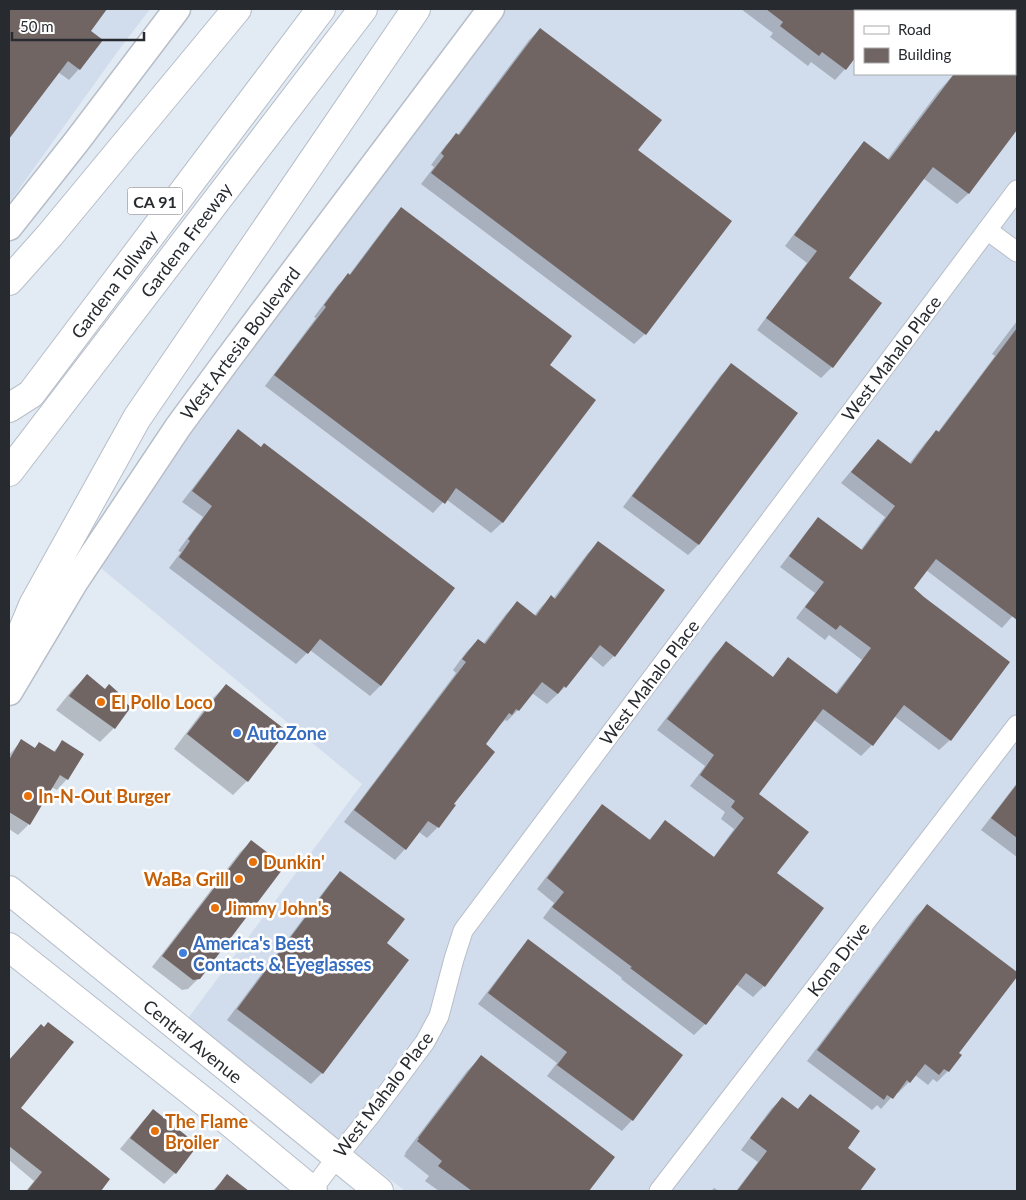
<svg xmlns="http://www.w3.org/2000/svg" width="1026" height="1200" font-family="Lato,sans-serif">
  <style>
    .built { fill: #d1ddec; fill-rule: evenodd }
    .shadow { fill: #0003 }
    .building { fill: #716564 }
    .lines { fill: none; stroke-linecap: round; stroke-linejoin: round }
    .minor-casing { stroke: #b7bec8; stroke-width: 21 }
    .secondary-casing { stroke: #b7bec8; stroke-width: 29 }
    .primary-casing { stroke: #b7bec8; stroke-width: 30 }
    .motorway-casing { stroke: #b7bec8; stroke-width: 30 }
    .minor { stroke: #fff; stroke-width: 19 }
    .secondary { stroke: #fff; stroke-width: 26 }
    .primary { stroke: #fff; stroke-width: 28 }
    .motorway { stroke: #fff; stroke-width: 28 }
    .food-dot { fill: #e8710a; stroke: #fff; stroke-width: 2 }
    .shop-dot { fill: #3f7fe0; stroke: #fff; stroke-width: 2 }
    .labels { text-anchor: middle; dominant-baseline: central; stroke-width: 5; stroke-linejoin: round; paint-order: stroke }
    .shield { fill: #fff; stroke: #686a6d; stroke-width: 1 }
    .shield-label { font-size: 16px; font-weight: bold; fill: #272a2e }
    .street-label { font-size: 18px; fill: #272a2e; stroke: #fff }
    .food-label { font-size: 18px; font-weight: bold; fill: #c56008; stroke: #fff; text-anchor: start }
    .shop-label { font-size: 18px; font-weight: bold; fill: #366cbe; stroke: #fff; text-anchor: start }
  </style>
  <rect width="100%" height="100%" fill="#e2eaf4"/>
  <g class="built">
    <path d="M9,9H150L118,51L9,203Z"/>
    <path d="M505,9H1017V1191H405L186,1021L362,784L96,564L173,446ZM855,11H1015V74H855Z"/>
  </g>
  <g class="shadow">
    <path d="M9,9H106L89,31L101,40L79,69L69,80L58,72L9,137Z"/>
    <path d="M741,9H891L889,11H855L845,69L835,80L811,62L808,66L770,37L773,33Z"/>
    <path d="M1004,9H1017V128L968,194L957,204L923,178L847,278L880,303L832,367L821,378L757,330L807,263L785,246L854,154L864,143L887,160L938,92L954,74H1015V11H1002Z"/>
    <path d="M540,29L637,151L645,334L634,344L421,184L434,167L431,165L446,145L456,135L457,136L529,40Z"/>
    <path d="M402,209L548,365L505,520L491,533L446,499L433,513L265,386L316,318L314,317L338,285L349,275L391,219Z"/>
    <path d="M1017,321V451L1012,457L1017,461V611L1002,628L926,570L913,588L950,740L939,750L894,716L872,745L861,756L814,720L757,795L776,873L822,909L764,986L753,997L736,984L705,1024L694,1035L621,979L622,978L543,918L554,903L537,889L592,817L602,806L648,841L665,822L713,858L734,829L721,819L725,812L690,786L705,766L657,730L715,654L726,643L772,678L788,659L835,694L862,660L829,635L825,640L796,618L815,593L780,567L808,530L818,519L860,551L885,517L841,483L868,451L878,441L909,464L926,442L937,431L938,432L995,356L992,354Z"/>
    <path d="M731,365L796,413L698,545L688,555L623,507L721,375Z"/>
    <path d="M238,431L381,685L370,696L310,650L296,664L169,568L181,552L178,551L203,517L182,502L228,442Z"/>
    <path d="M598,543L614,656L603,667L590,656L565,687L547,704L532,693L518,710L507,721L505,720L500,725L484,745L452,804L454,806L438,827L427,838L419,832L405,849L395,860L344,822L456,673L453,670L467,651L478,640L483,644L506,614L517,603L534,616L540,608L551,597L553,599L588,553Z"/>
    <path d="M87,676L115,697L114,728L100,742L56,710L72,690Z"/>
    <path d="M226,685L247,781L233,795L174,749L212,699Z"/>
    <path d="M21,741L34,749L39,744L53,752L63,742L67,779L57,790L51,787L29,824L18,835L9,829V755Z"/>
    <path d="M1017,783V857L981,830Z"/>
    <path d="M251,842L199,978L188,989L182,990L152,967L240,852Z"/>
    <path d="M340,872L385,944L322,1073L311,1084L227,1020L330,883Z"/>
    <path d="M927,906L1017,975L958,1054L948,1071L937,1082L933,1079L928,1085L915,1075L909,1082L898,1093L897,1091L881,1109L877,1105L872,1110L807,1061L916,916Z"/>
    <path d="M528,941L681,1055L632,1120L622,1131L547,1076L557,1063L478,1004L518,952Z"/>
    <path d="M32,1034L19,1108L109,1179L99,1191H26L34,1181L9,1160V1061Z"/>
    <path d="M481,1057L613,1157L587,1191H439L425,1181L429,1176L404,1156L406,1153H405L467,1071Z"/>
    <path d="M810,1096L846,1148L875,1169L859,1191H736L758,1162L741,1150L771,1109L782,1098L797,1110Z"/>
    <path d="M154,1110L197,1145L175,1173L164,1184L120,1149L143,1121Z"/>
    <path d="M228,1176L247,1191H212Z"/>
    <path d="M714,1188L719,1191H711Z"/>
  </g>
  <g class="building">
    <path d="M9,9H107L91,31L103,40L80,70L68,61L9,139Z"/>
    <path d="M766,9H855V58L846,70L822,52L819,56L780,26L783,22Z"/>
    <path d="M540,28L662,120L638,150L732,221L646,335L431,173L444,156L441,153L456,133L459,135Z"/>
    <path d="M954,74H1017V130L969,194L933,167L849,278L882,303L833,368L766,318L817,251L794,235L864,141L889,160Z"/>
    <path d="M401,207L572,336L550,365L596,400L503,523L456,488L445,504L274,375L326,307L324,305L348,273L350,275Z"/>
    <path d="M1017,328V620L936,559L914,588L924,597L1010,662L951,741L904,705L873,746L823,709L759,794L809,832L777,873L824,908L765,987L746,973L706,1025L630,968L632,967L552,907L564,892L547,878L602,804L650,840L665,820L714,857L744,818L731,807L735,801L700,775L714,755L667,719L726,641L773,677L788,657L837,694L871,648L840,625L836,630L805,607L824,582L789,556L818,517L862,550L895,506L851,472L878,439L911,464L936,430L939,432Z"/>
    <path d="M731,363L798,413L699,545L632,496Z"/>
    <path d="M238,429L261,447L264,443L455,588L381,686L320,639L308,654L179,557L190,541L188,539L212,506L192,491Z"/>
    <path d="M598,541L665,590L615,657L600,645L566,688L564,686L558,694L542,682L519,711L516,709L512,715L509,713L486,744L495,752L454,804L456,805L439,828L428,821L406,850L354,810L466,662L462,659L478,639L485,644L517,601L536,616L551,595L555,599Z"/>
    <path d="M87,674L105,689L109,684L119,693L117,696L131,707L115,729L69,696Z"/>
    <path d="M226,684L287,731L248,782L187,734Z"/>
    <path d="M21,739L35,748L39,742L55,752L62,740L84,754L68,780L60,775L30,825L9,812V760Z"/>
    <path d="M1017,784V838L991,818Z"/>
    <path d="M251,840L281,863L282,870L200,979L193,980L162,956Z"/>
    <path d="M340,871L405,919L387,943L409,960L323,1074L237,1009Z"/>
    <path d="M927,904L1017,972V977L959,1053L962,1055L949,1072L944,1069L939,1075L925,1064L910,1083L907,1080L893,1099L887,1095L884,1100L817,1050Z"/>
    <path d="M528,939L683,1055L633,1121L557,1065L567,1052L488,993Z"/>
    <path d="M48,1022L74,1042L21,1108L110,1179L101,1191H27L42,1172L9,1146V1060L41,1024L44,1027Z"/>
    <path d="M481,1055L615,1157L589,1191H472L438,1166L442,1161L417,1141L419,1139L418,1138Z"/>
    <path d="M810,1094L860,1131L848,1148L876,1169L860,1191H737L767,1151L750,1138L782,1097L798,1109Z"/>
    <path d="M153,1109L198,1145L176,1174L130,1138Z"/>
    <path d="M227,1174L249,1191H214Z"/>
  </g>
  <g class="lines">
    <defs>
      <g id="minor">
        <path d="M987,230L1017,252"/>
        <path d="M312,1190L337,1157L370,1116L425,1042L439,1016L454,959L463,931L465,928L1017,190"/>
        <path d="M659,1191L1017,725"/>
      </g>
      <g id="secondary">
        <path d="M9,227L77,141L177,9"/>
        <path d="M9,692L74,583L178,427L228,359L491,9"/>
      </g>
      <g id="primary">
        <path d="M9,890L379,1191"/>
        <path d="M9,947L226,1119L313,1191"/>
      </g>
      <g id="motorway">
        <path d="M9,281L50,235L237,9"/>
        <path d="M9,408L31,394L321,9"/>
        <path d="M9,472L363,9"/>
        <path d="M9,663L33,605L137,418L416,9"/>
      </g>
    </defs>
    <use href="#minor" class="minor-casing"/>
    <use href="#secondary" class="secondary-casing"/>
    <use href="#primary" class="primary-casing"/>
    <use href="#motorway" class="motorway-casing"/>
    <use href="#minor" class="minor"/>
    <use href="#secondary" class="secondary"/>
    <use href="#primary" class="primary"/>
    <use href="#motorway" class="motorway"/>
  </g>
  <g class="food-dot">
    <circle cx="101" cy="702" r="5"/>
    <circle cx="28" cy="796" r="5"/>
    <circle cx="253" cy="862" r="5"/>
    <circle cx="239" cy="879" r="5"/>
    <circle cx="215" cy="908" r="5"/>
    <circle cx="155" cy="1131" r="5"/>
  </g>
  <g class="shop-dot">
    <circle cx="237" cy="733" r="5"/>
    <circle cx="183" cy="953" r="5"/>
  </g>
  <g class="labels">
    <rect class="shield" x="127.5" y="187.5" width="55" height="27" rx="4"/>
    <g class="shield-label">
      <text x="155" y="201">CA 91</text>
    </g>
    <g class="street-label">
      <text transform="translate(186 240) rotate(-53)">Gardena Freeway</text>
      <text transform="translate(114 284) rotate(-53)">Gardena Tollway</text>
      <text transform="translate(240 343) rotate(-53)">West Artesia Boulevard</text>
      <text transform="translate(891 358) rotate(-53)">West Mahalo Place</text>
      <text transform="translate(649 682) rotate(-53)">West Mahalo Place</text>
      <text transform="translate(838 959) rotate(-52)">Kona Drive</text>
      <text transform="translate(193 1041) rotate(39)">Central Avenue</text>
      <text transform="translate(383 1094) rotate(-53)">West Mahalo Place</text>
    </g>
    <g class="food-label">
      <text x="111" y="702">El Pollo Loco</text>
      <text x="38" y="796">In-N-Out Burger</text>
      <text x="263" y="862">Dunkin'</text>
      <text x="229" y="879" text-anchor="end">WaBa Grill</text>
      <text x="225" y="908">Jimmy John's</text>
      <text x="165" y="1121">The Flame<tspan x="165" dy="21">Broiler</tspan></text>
    </g>
    <g class="shop-label">
      <text x="247" y="733">AutoZone</text>
      <text x="193" y="943">America's Best<tspan x="193" dy="21">Contacts &amp; Eyeglasses</tspan></text>
    </g>
  </g>
  <rect width="1026" height="1200" fill="none" stroke="#272a2e" stroke-width="20"/>
  <rect x="854" y="10" width="162" height="65" fill="#ffffff" stroke="#a9aaab"/>
  <rect x="864" y="26" width="25" height="8" fill="#ffffff" stroke="#a9aaab"/>
  <text x="898" y="35" font-size="15" fill="#272a2e">Road</text>
  <rect x="864" y="48" width="25" height="15" fill="#716564" stroke="#a9aaab"/>
  <text x="898" y="60" font-size="15" fill="#272a2e">Building</text>
  <path d="M12 32v8h132v-8" fill="none" stroke="#272a2e" stroke-width="2.5"/>
  <text x="20" y="32" font-size="15" fill="#272a2e" stroke="#ffffff" stroke-width="4" paint-order="stroke">50 m</text>
</svg>
